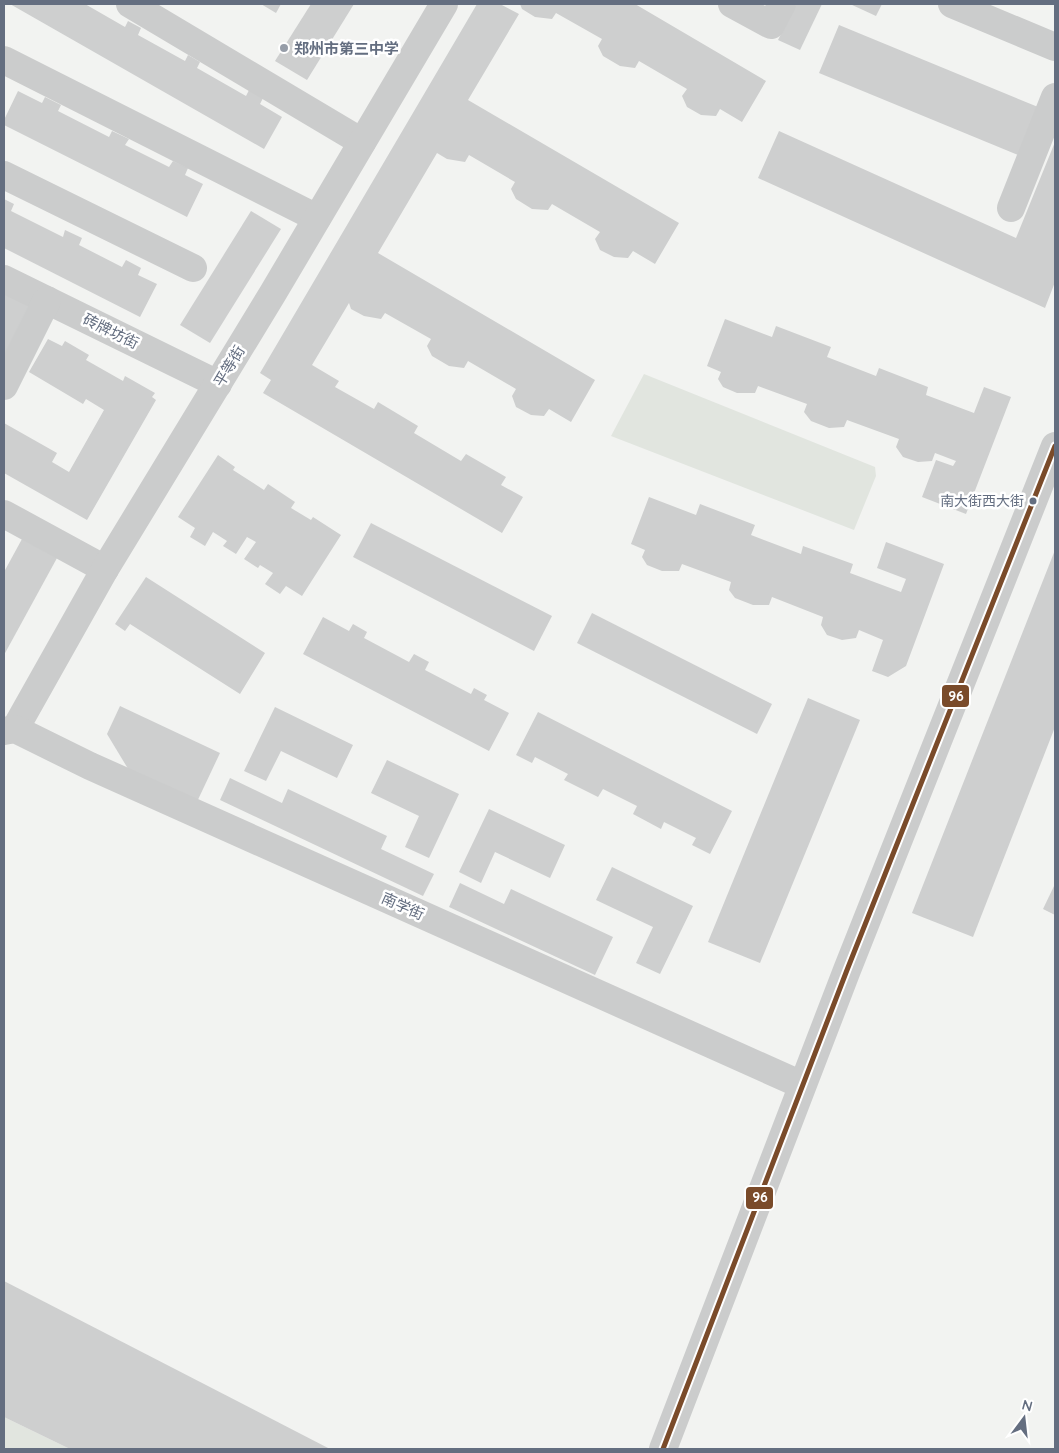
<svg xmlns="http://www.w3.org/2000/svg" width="1059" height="1453" font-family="Quicksand,'Noto Sans SC',sans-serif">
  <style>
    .green { fill: #e1e5df }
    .building { fill: #cecfcf }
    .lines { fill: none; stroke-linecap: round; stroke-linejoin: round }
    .minor { stroke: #cbcccc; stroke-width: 28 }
    .bus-1-casing { stroke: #fff; stroke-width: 9 }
    .bus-1 { stroke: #7a4b2a; stroke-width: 5 }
    .poi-dot { fill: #969da8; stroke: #fff; stroke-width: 2 }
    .bus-dot { fill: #646e80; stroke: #fff; stroke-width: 2 }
    .labels { text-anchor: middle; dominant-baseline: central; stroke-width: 5; stroke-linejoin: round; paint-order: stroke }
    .bus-label { font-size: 14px; fill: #646e80; stroke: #fff; text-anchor: end }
    .poi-label { font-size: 15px; font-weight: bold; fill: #646e80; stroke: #fff; text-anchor: start }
    .street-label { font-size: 15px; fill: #646e80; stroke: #fff }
    .line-badge { stroke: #fff; stroke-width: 2 }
    .badge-label { font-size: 14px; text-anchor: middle; font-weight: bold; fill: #fff }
  </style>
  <rect width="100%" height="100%" fill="#f2f3f1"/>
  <g class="green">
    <path d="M644,374L875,467L876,476L854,530L611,436Z"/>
    <path d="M4,1417L70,1449H4Z"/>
  </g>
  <g class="building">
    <path d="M10,4H85L125,27L128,21L141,28L138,35L185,61L188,55L200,62L197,68L246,96L249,90L263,98L260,104L282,117L264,149Z"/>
    <path d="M261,4H281L276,13Z"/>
    <path d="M311,4H354L307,80L275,61Z"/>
    <path d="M477,4H500L519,14L468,100L679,223L655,264L633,251L628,258L614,257L600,250L595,239L600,232L552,204L548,210L532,209L516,199L511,189L515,182L469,155L465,162L447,159L437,153L378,253L595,380L571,422L549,409L544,416L531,415L516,407L512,396L516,389L468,361L464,368L449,366L432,356L427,346L431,339L385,313L381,319L364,316L351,309L349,303L312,365L339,381L335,387L374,409L378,402L418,426L414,433L461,461L466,454L506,477L501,485L523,497L502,533L263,393L271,380L260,373Z"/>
    <path d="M520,4H635L766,81L742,122L720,109L716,116L701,115L687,107L682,96L687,89L639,61L635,68L620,66L603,56L598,46L602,39L556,13L552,19L535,17L522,9Z"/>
    <path d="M796,4H822L800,50L778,40Z"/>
    <path d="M850,4H882L876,16Z"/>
    <path d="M839,25L1038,107L1018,155L819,73Z"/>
    <path d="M18,91L42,103L45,97L61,105L58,111L109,137L112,131L129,139L125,145L169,167L173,161L188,168L185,175L203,184L187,217L4,125V120Z"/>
    <path d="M779,131L1016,238L1055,142V282L1045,308L758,178Z"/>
    <path d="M4,199L14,204L11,211L63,237L65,230L82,238L79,245L122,267L126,260L141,268L138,275L157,284L140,317L4,248Z"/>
    <path d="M251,211L281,229L210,343L180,325Z"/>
    <path d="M4,289L34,305L4,362Z"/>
    <path d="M725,319L772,337L776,326L831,347L827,357L876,376L879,368L928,387L926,395L974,413L984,387L1011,397L966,514L922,497L936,460L953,466L956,461L935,453L932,461L918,462L903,457L896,447L899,439L847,420L844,427L829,428L811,421L804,412L807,404L758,386L755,393H737L723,387L718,379L721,372L707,366Z"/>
    <path d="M48,339L62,346L65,341L89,355L86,360L123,381L125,376L155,393L152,397L156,400L87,520L4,473V423L57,453L52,462L69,472L104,410L86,399L83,404L29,372Z"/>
    <path d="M218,455L235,467L233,470L264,490L268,484L295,502L291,508L311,520L313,517L341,535L302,596L286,586L280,594L265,584L273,573L260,565L258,568L244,559L256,542L247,537L236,554L223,546L227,541L213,532L205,546L190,537L195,528L178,517Z"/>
    <path d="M649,497L696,515L700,504L755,525L751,535L801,554L803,546L853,564L850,573L901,592L906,579L877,568L886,542L944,564L906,666L888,677L872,671L883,640L859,630L856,638L842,640L827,635L821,625L823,617L772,597L769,605H753L735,598L729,590L731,582L682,564L679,571H662L647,565L642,557L645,550L631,544Z"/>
    <path d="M371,523L552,616L534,651L353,557Z"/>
    <path d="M22,539L57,558L4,655V572Z"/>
    <path d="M1055,550V727L973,937L912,913Z"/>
    <path d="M146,577L265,653L240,694L130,624L125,631L115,624Z"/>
    <path d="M592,613L772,704L757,734L577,643Z"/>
    <path d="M323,617L349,631L353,624L367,632L364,638L409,662L414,654L429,662L425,670L471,694L474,688L487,695L484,700L509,713L489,751L303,654Z"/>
    <path d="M808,698L860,720L760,963L708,942Z"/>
    <path d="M120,706L220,753L195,806L133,777L107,734Z"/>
    <path d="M275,707L353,745L337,778L281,751L266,781L244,771Z"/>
    <path d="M538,712L732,811L710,854L692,845L696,838L664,822L661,829L633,814L637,806L603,789L598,797L564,780L568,774L535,757L532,763L516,755Z"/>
    <path d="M387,760L459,794L429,858L405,847L419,816L371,793Z"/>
    <path d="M230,778L282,803L288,789L387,836L381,849L434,874L423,896L220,800Z"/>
    <path d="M489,809L565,845L550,878L495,852L481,883L459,872Z"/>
    <path d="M612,867L693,906L660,974L636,963L653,927L596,900Z"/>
    <path d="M460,883L504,904L511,889L613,937L595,975L449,907Z"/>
    <path d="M1055,884V915L1043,909Z"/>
    <path d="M4,1281L330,1449H70L4,1417Z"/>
  </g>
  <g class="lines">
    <g class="minor">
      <path d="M130,4L362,142"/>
      <path d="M732,4L771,25L782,4"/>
      <path d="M952,4L1055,47"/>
      <path d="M4,60L317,218"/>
      <path d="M4,175L193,268"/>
      <path d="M1011,208L1055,97"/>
      <path d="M4,279L218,384"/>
      <path d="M4,386L47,300"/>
      <path d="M4,514L105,569"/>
      <path d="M15,729L105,569L273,293L444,4"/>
      <path d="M4,731L15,729L90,766L802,1085"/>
      <path d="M663,1449L847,970L1055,446"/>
    </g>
    <defs>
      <path id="bus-1" d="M663,1449L847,970L1055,446"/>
    </defs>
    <use href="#bus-1" class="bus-1-casing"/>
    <use href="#bus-1" class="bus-1"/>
  </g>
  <circle class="poi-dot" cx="284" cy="48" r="5"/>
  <circle class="bus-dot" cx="1033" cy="501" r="4.5"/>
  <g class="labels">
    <g class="bus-label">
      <text x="1024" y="501">南大街西大街</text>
    </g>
    <g class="poi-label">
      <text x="294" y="48">郑州市第三中学</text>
    </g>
    <g class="street-label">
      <text transform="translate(111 331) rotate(26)">砖牌坊街</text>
      <text transform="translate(229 366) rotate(-59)">平等街</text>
      <text transform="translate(403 906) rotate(24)">南学街</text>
    </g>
  </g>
  <g class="line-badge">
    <rect x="941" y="684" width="29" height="24" rx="5" fill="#7a4b2a"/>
    <rect x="745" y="1186" width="29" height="24" rx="5" fill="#7a4b2a"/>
  </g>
  <g class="badge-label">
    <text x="956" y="701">96</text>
    <text x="760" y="1202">96</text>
  </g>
  <rect width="1059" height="1453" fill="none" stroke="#646e80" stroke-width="10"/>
  <g transform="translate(1024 1418) rotate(15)" stroke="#ffffff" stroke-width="4" paint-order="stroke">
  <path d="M0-4L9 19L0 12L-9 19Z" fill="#646e80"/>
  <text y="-8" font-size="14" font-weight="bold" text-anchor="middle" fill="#646e80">N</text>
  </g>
</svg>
